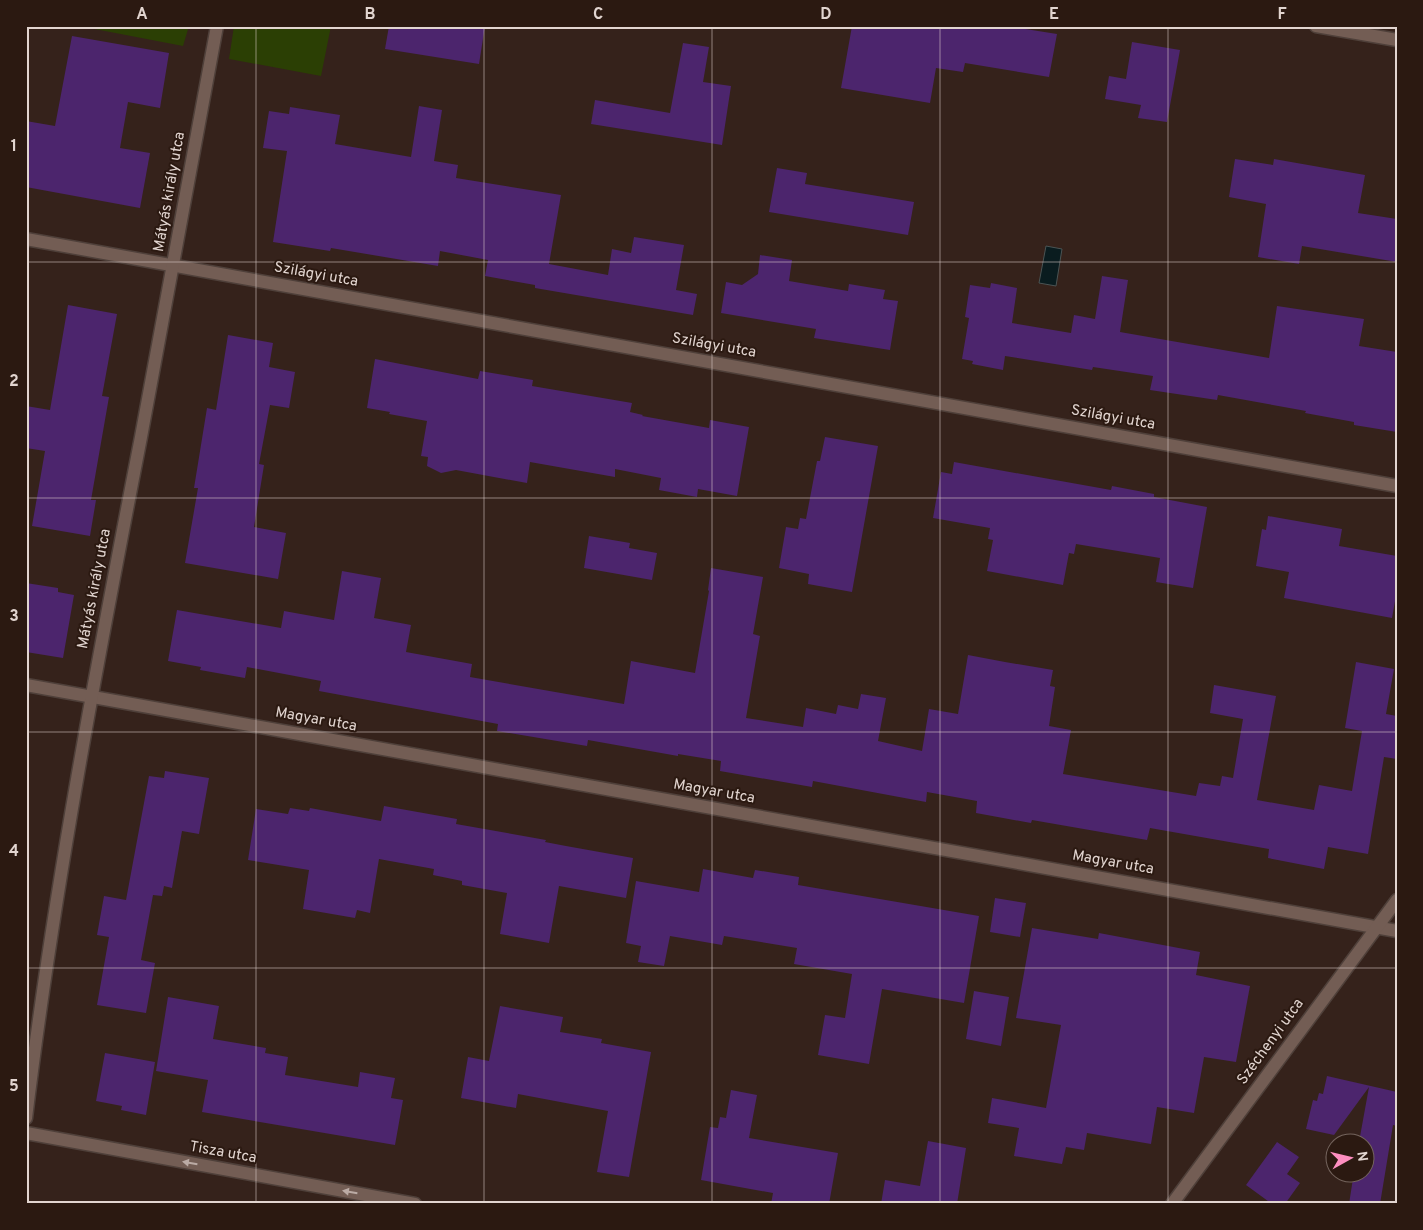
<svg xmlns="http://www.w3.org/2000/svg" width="1423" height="1230" font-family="Overpass,sans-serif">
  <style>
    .green { fill: #2b3f04 }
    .water { fill: #0a1c1f; stroke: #4b5454 }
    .building { fill: #4c256d }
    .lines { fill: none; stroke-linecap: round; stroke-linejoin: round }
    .minor-casing { stroke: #4f403a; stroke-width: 15 }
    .minor { stroke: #735d54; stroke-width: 12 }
    .oneway { fill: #bbaba5 }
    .grid { fill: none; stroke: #e2d5d0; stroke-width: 1; stroke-opacity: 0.55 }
    .labels { text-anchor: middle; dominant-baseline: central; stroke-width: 4; stroke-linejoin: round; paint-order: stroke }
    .street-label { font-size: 15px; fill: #e2d5d0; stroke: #2b1911 }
    .neatline { fill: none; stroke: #e2d5d0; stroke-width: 2 }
    .grid-label { font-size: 16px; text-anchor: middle; font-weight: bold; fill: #e2d5d0 }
  </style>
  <rect width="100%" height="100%" fill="#35221b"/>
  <g class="green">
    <path d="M79,26H189L183,46Z"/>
    <path d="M234,26H331L321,76L229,59Z"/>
  </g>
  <path class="water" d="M1046,246L1062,249L1056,286L1039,283Z"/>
  <g class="building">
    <path d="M389,26H485L479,64L385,49Z"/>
    <path d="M852,26H1007L1057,34L1049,77L965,63L963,72L936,68L930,103L841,88Z"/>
    <path d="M72,36L169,53L160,108L128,102L120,148L150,153L140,208L26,187V121L55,126Z"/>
    <path d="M1132,42L1180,50L1167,122L1138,118L1141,105L1105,99L1109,76L1126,79Z"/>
    <path d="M683,43L709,47L703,82L731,86L722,145L591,124L595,100L670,113Z"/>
    <path d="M419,106L442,110L434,161L458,165L456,178L561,195L549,264L608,275L612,249L631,253L634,237L684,245L676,290L697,294L693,315L535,288V285L485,276L488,260L440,251L438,266L331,248L330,251L273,242L287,151L263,148L269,111L289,114L290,107L340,115L335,144L411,157Z"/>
    <path d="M1235,159L1273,165L1274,159L1365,175L1358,213L1397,219V262L1302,246L1299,264L1258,257L1266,204L1229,197Z"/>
    <path d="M777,168L807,173L805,184L914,202L908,235L769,212Z"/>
    <path d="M760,255L792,260L789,281L848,291L849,284L885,290L883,299L898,301L890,350L814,338L816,329L721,313L726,282L742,285L758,274Z"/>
    <path d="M1102,276L1128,280L1120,332L1269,358L1277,306L1364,319L1359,346L1397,352V432L1354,425V422L1305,413L1306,411L1218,395L1217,400L1150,390L1153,376L1093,367L1092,370L1005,356L1003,370L972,364L973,361L962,359L969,318L965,317L970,285L990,288L991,283L1017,288L1012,323L1071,333L1074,315L1095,319Z"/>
    <path d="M68,305L117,314L102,396L109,397L91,500H96L90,536L32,526L45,451L26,448V406L50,410Z"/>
    <path d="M228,335L273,343L269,367L295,372L289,408L270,405L259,464L264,465L254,527L286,533L278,579L185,563L198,488H194L207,408L216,410Z"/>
    <path d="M375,359L478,379L480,371L533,380L532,386L632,403L630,412L643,415L642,416L709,428L710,420L749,427L737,496L698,489L697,497L659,490L661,478L615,469V477L530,462L527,483L456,470L441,473L427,466L428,457L421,456L427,421L389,414L390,412L367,408Z"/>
    <path d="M825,437L878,446L852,592L808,584L809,574L779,568L786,527L798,529L800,518L806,519L817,461H820Z"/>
    <path d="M954,462L1111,490L1112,486L1154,494V497L1207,507L1193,588L1156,582L1160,558L1076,544L1074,554L1069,553L1063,585L987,571L993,540L988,539L990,528L933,518L941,472L952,474Z"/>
    <path d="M1268,516L1342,529L1339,546L1397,556V590L1392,618L1284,598L1289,572L1256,566L1262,529L1266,530Z"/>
    <path d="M589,536L630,543L629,548L657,553L652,580L584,568Z"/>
    <path d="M711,568L763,577L753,634L760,636L746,718L803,727L806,708L836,714L838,705L858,709L861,694L886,698L878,741L922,751L929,709L958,714L968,655L1005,662L1053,670L1050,686L1055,687L1049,726L1071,730L1063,774L1196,796L1199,783L1220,786L1222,776L1233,778L1243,719L1210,713L1214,685L1276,696L1257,800L1314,810L1319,785L1352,791L1362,731L1345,728L1356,662L1394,669L1386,714L1397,716V759L1384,757L1368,854L1328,847L1324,869L1268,858L1269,849L1150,828L1147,840L1032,820L1031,823L976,813L977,801L927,792L926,802L813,781L812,787L720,771L721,761L678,754V756L588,740L587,746L497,731L498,724L319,691L321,681L247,667L245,678L200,670L201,667L168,661L177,610L281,628L284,611L334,620L342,571L381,578L374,618L411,625L406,652L472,664L470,677L624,704L631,661L695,673L709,591L708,590Z"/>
    <path d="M26,583L58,588V592L74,595L63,658L26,652Z"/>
    <path d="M165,771L209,778L199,834L182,831L172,888L164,886L162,896L153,895L141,960L155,963L146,1013L97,1005L109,937L97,935L104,896L126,900L149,776L164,778Z"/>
    <path d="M384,806L457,819L456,824L546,840L545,842L566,846L633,858L626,898L559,886L549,943L500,934L507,893L462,885V881L433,875L434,869L379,859L370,913L357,910L355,918L303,909L309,870L248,860L256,809L288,814L290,808L309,811L310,808L381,821Z"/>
    <path d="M703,869L753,878L755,870L799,877L798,885L979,916L964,1003L882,989L869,1064L818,1055L825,1015L845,1018L852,974L794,964L797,948L724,936L722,945L670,936L664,966L638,962L641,946L626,943L636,881L699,892Z"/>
    <path d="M995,898L1026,903L1020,937L990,932Z"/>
    <path d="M1032,928L1098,939L1099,933L1200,952L1196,975L1250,986L1236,1062L1204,1057L1194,1113L1157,1107L1151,1144L1087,1133L1084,1150L1066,1147L1062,1164L1014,1156L1019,1128L988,1123L992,1098L1046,1108L1061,1025L1016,1018Z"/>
    <path d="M974,991L1009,997L1001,1046L966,1039Z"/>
    <path d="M168,997L219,1006L213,1039L266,1048L265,1053L288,1057L285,1075L358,1087L360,1072L395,1078L391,1098L403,1100L395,1145L202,1112L208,1080L156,1071Z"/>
    <path d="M500,1006L563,1017L560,1032L602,1039L601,1043L651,1052L629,1177L597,1172L608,1111L518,1094L516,1108L461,1098L468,1057L489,1061Z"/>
    <path d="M105,1053L155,1062L146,1115L121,1110L122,1106L96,1101Z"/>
    <path d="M1327,1076L1397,1092V1126L1393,1125L1380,1204H1349L1354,1172H1366V1142H1359L1369,1087L1334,1135L1306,1129L1313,1100L1317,1101L1319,1093L1323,1094Z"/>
    <path d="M731,1090L757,1095L749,1138L838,1153L829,1204H771L773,1193L701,1180L710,1127L718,1128L720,1117L726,1118Z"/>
    <path d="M928,1141L966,1148L957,1204H881L885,1180L920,1186Z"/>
    <path d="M1277,1142L1299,1157L1287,1174L1300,1183L1285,1204H1272L1246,1185Z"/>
  </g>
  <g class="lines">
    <defs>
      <g id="minor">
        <path d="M1316,26L1397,40"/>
        <path d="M26,239L1397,486"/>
        <path d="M26,685L1397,931"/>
        <path d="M26,1118C54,889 97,663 141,437C167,300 192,163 217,26"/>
        <path d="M26,1133L415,1204"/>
        <path d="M1172,1204L1397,900"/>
      </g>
    </defs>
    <use href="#minor" class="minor-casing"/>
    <use href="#minor" class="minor"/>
  </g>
  <defs><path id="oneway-solid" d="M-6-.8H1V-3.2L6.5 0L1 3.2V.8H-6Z" transform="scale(1.25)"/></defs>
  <g class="oneway">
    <use href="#oneway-solid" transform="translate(190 1163) rotate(-170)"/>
    <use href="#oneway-solid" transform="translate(350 1192) rotate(-170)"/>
  </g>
  <path class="grid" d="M256,26V1204M484,26V1204M712,26V1204M940,26V1204M1168,26V1204M26,262H1397M26,498H1397M26,732H1397M26,968H1397"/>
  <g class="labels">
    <g class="street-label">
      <text transform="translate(170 192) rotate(-80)">Mátyás király utca</text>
      <text transform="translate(316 275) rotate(10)">Szilágyi utca</text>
      <text transform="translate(714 346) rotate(10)">Szilágyi utca</text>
      <text transform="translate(1113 418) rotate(10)">Szilágyi utca</text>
      <text transform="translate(95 589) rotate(-79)">Mátyás király utca</text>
      <text transform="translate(316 720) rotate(10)">Magyar utca</text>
      <text transform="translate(714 792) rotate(10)">Magyar utca</text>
      <text transform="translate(1113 863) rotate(10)">Magyar utca</text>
      <text transform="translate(1271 1042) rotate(-54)">Széchenyi utca</text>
      <text transform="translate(223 1153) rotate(10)">Tisza utca</text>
    </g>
  </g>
  <rect width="1423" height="1230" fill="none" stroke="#2b1911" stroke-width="55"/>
  <g transform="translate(1350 1158) rotate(82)"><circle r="24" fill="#2b1911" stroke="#74645d"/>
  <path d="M0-4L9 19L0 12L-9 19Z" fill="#fd8ec0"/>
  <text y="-8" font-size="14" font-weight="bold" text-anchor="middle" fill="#e2d5d0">N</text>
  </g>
  <rect x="28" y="28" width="1368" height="1174" class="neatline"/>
  <g class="grid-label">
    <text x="142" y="19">A</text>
    <text x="370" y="19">B</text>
    <text x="598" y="19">C</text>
    <text x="826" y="19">D</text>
    <text x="1054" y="19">E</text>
    <text x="1282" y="19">F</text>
    <text x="14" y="151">1</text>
    <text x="14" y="386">2</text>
    <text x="14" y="621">3</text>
    <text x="14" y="856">4</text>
    <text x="14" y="1091">5</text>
  </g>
</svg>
